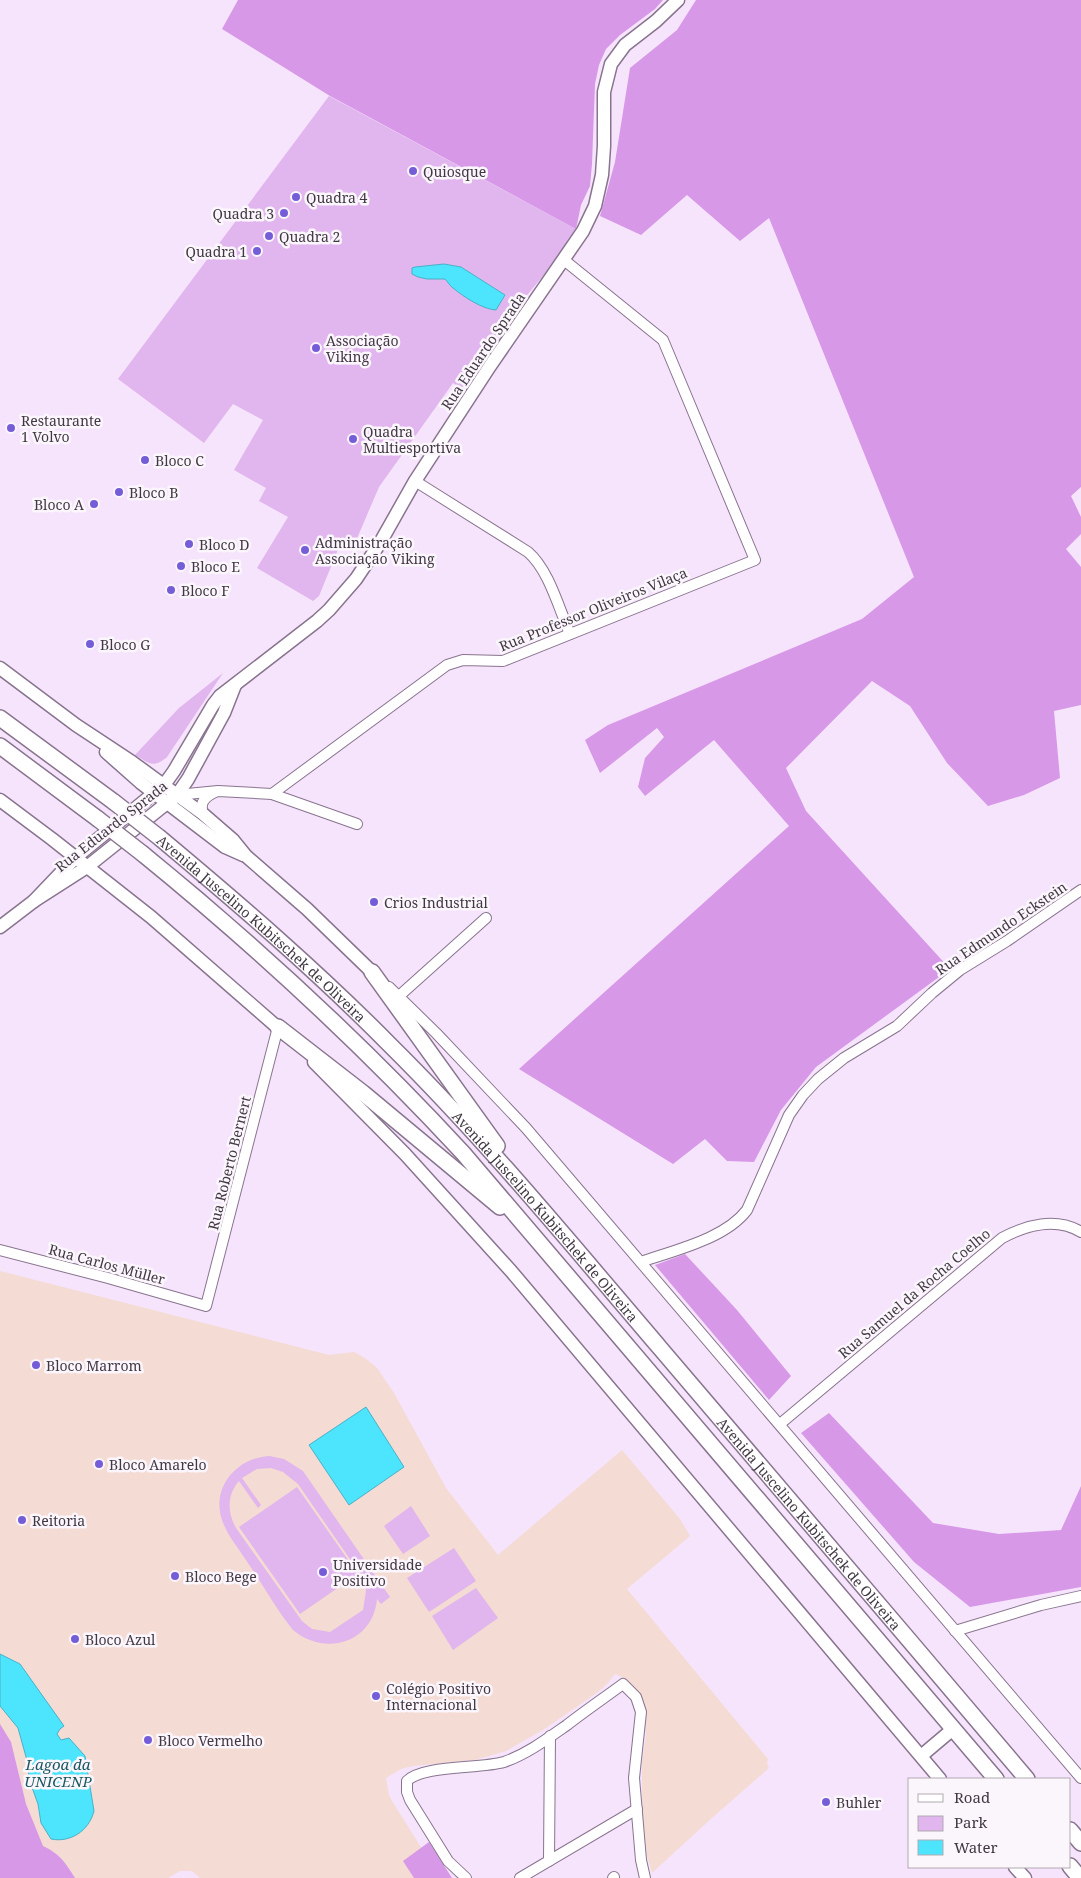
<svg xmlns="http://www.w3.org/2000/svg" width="1081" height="1878" font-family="'Noto Serif',serif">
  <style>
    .education { fill: #f4dbd4 }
    .green { fill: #e1b5ed; fill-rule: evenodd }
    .forest { fill: #d798e8 }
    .water { fill: #4ce5fd; stroke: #49b1c6 }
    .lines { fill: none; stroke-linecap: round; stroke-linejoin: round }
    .minor-casing { stroke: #89748f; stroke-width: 12 }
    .major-casing { stroke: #89748f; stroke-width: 15 }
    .highway-casing { stroke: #89748f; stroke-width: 18 }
    .minor { stroke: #fff; stroke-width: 10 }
    .major { stroke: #fff; stroke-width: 12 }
    .highway { stroke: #fff; stroke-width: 15 }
    .highway-bridge-casing { stroke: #89748f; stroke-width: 18; stroke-linecap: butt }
    .highway-bridge { stroke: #fff; stroke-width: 15 }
    .poi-dot { fill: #745dd7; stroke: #fbf6fc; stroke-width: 2 }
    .labels { text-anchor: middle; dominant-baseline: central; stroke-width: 5; stroke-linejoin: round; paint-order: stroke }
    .poi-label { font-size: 14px; fill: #423844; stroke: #fbf6fc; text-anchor: start }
    .street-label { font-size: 14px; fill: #423844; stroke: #fbf6fc }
    .water-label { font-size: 15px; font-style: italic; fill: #195861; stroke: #fbf6fc }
  </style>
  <rect width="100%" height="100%" fill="#f6e4fc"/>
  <path class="education" d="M0,1271L329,1355L354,1352L365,1358L377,1368L394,1393L446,1488L498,1555L622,1450L680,1519L690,1536L627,1589L768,1759L767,1763L769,1768L713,1817L652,1873L647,1856L642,1814V1763L646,1734L644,1716L630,1684L624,1678L615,1674L607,1684L598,1692L543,1730L506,1751L475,1760L413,1766L401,1769L386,1778L389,1795L392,1801L429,1860L444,1878H200L192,1871H180L168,1878H0Z"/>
  <g class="green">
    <path d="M329,96L576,229L557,259L523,300L463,390L453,383L379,487L355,543L341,542L319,596L313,601L257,568L288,517L259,501L266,488L234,470L263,420L233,404L204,443L118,379Z"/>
    <path d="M223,673L167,757C153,769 149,763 135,755L179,708Z"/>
    <path d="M269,1456L284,1459L303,1471L390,1597L381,1604L377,1599C373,1643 325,1657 293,1630C276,1609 263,1585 248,1563C239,1549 227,1535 222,1520C211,1487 237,1458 269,1456ZM271,1468L283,1472L298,1484L363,1578L366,1591L363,1610L330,1632L312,1629L302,1621L236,1528C227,1512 227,1495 239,1481L258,1508L261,1505L242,1478L257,1469Z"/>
    <path d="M297,1487L358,1574L300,1614L239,1527Z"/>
    <path d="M411,1506L430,1536L403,1554L384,1526Z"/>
    <path d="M454,1548L476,1581L429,1612L407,1578Z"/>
    <path d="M476,1588L498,1618L453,1650L432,1616Z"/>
  </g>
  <g class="forest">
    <path d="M238,0H663L655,9L620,35L606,49L599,65L595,84L592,164L590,186L581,205L576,229L330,96L222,29Z"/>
    <path d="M696,0H1081V487L1071,496L1081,517V534L1066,549L1081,567V705L1054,711L1060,778L1024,795L988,806L947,763L910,706L872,681L786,768L806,811L950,969L816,1067L781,1110L754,1162L727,1161L705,1139L673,1164L519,1069L789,826L714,740L645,796L638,787L645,758L664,737L657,728L600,773L585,740L608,725L862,619L914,577L769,218L740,241L687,195L641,235L600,216L615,162L630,68L677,30Z"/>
    <path d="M685,1254L737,1310L791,1376L769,1400L655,1265Z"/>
    <path d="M829,1413L933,1523L999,1534L1061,1530L1081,1486V1587L970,1607L914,1562L801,1433Z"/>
    <path d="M0,1724L11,1742L26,1804L43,1846C60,1854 65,1862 75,1878H0Z"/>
    <path d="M429,1842L452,1878H414L403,1861Z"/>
  </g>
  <g class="water">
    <path d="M444,264L461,267L505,295L496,310C482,309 464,297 453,288C450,286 448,282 445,279H427L418,277L412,274V268L415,267Z"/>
    <path d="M366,1407L404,1467L349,1505L309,1445Z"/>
    <path d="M0,1654L20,1664L64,1726L60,1729L57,1734L61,1740L69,1738L85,1756L94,1811C89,1831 70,1843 51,1839L41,1823L38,1804L29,1779L28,1764L18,1728L0,1706Z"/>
  </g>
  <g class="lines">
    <defs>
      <g id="minor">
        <path d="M415,481L528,552C549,570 559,609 570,634"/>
        <path d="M272,794L447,665L463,660L503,661L755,560L663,340L564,260"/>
        <path d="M177,795L218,791L272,794L357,824"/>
        <path d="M203,814C199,802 205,797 215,792"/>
        <path d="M389,987L436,1033L526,1128L1081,1778"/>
        <path d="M399,996L486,918"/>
        <path d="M0,1250L108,1278L206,1306L278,1027"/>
        <path d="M641,1262C675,1250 725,1239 747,1210L789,1115L803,1095L818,1079L844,1058L897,1026L932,993L960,970L1007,941L1081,890"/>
        <path d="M780,1424L1002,1238C1026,1225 1056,1217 1081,1232"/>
        <path d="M955,1631L1041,1605L1081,1596"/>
        <path d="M549,1861L550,1736"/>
        <path d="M466,1878L448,1861L410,1800L407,1792V1781C422,1765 480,1769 504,1762C527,1754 547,1739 567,1725C585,1711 604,1698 623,1684L636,1697L641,1712L634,1778L641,1860L645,1878"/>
        <path d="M520,1878L637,1809"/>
        <path d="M613,1878L614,1877"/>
      </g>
      <g id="major">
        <path d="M0,668L76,725L132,762L203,814L233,840L246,856L307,909L372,972"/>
        <path d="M106,752L141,783L225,847L243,855"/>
        <path d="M0,800L52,839L151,917L284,1033"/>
        <path d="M34,901L76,857L164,785L174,771L213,705L220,696L317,621L329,610L356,579L380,543L415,481L490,366L583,231L595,206L602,175L604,146V92L611,64L625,45L656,21L678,0"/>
        <path d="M0,927L34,901L87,867L177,795L188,779L224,713L235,685"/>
        <path d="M314,1062L405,1154L511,1271L940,1779"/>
        <path d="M921,1756L953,1729"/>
        <path d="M1015,1867L1025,1878"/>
      </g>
      <g id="highway">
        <path d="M0,718L114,802"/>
        <path d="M0,746L98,819"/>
        <path id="s1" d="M160,838C239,904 317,971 390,1045C486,1140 572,1245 660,1348C782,1491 905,1635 1027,1779"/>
        <path d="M143,854C256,946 364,1046 463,1153L996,1779"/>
        <path d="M372,972L497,1146"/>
        <path d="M278,1027L363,1093L500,1207"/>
        <path d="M1070,1830L1081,1843"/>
        <path d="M1070,1866L1080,1878"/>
      </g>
    </defs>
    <use href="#minor" class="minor-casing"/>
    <use href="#major" class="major-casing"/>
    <use href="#highway" class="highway-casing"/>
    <use href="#minor" class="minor"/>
    <use href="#major" class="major"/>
    <use href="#highway" class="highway"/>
    <defs>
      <g id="highway-bridge">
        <path d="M114,802L160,838"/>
        <path d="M98,819L143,854"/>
      </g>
    </defs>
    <use href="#highway-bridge" class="highway-bridge-casing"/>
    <use href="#highway-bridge" class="highway-bridge"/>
  </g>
  <g class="poi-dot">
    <circle cx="413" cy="171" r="5"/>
    <circle cx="296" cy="197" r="5"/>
    <circle cx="284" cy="213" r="5"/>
    <circle cx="269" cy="236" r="5"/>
    <circle cx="257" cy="251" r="5"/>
    <circle cx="316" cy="348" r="5"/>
    <circle cx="11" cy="428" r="5"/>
    <circle cx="353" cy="439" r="5"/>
    <circle cx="145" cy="460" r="5"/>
    <circle cx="119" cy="492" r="5"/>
    <circle cx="94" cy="504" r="5"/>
    <circle cx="189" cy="544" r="5"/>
    <circle cx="305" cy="550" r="5"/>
    <circle cx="181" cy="566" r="5"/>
    <circle cx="171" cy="590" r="5"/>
    <circle cx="90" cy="644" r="5"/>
    <circle cx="374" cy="902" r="5"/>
    <circle cx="36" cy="1365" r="5"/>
    <circle cx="99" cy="1464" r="5"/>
    <circle cx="22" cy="1520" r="5"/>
    <circle cx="323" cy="1572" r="5"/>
    <circle cx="175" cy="1576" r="5"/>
    <circle cx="75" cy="1639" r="5"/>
    <circle cx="376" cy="1696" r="5"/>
    <circle cx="148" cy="1740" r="5"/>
    <circle cx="826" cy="1802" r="5"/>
  </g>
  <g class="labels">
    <g class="poi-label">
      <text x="423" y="171">Quiosque</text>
      <text x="306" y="197">Quadra 4</text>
      <text x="274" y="213" text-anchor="end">Quadra 3</text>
      <text x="279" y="236">Quadra 2</text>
      <text x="247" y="251" text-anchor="end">Quadra 1</text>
      <text x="326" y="340">Associação<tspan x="326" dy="16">Viking</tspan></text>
      <text x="21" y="420">Restaurante<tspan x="21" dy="16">1 Volvo</tspan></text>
      <text x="363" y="431">Quadra<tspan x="363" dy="16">Multiesportiva</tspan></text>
      <text x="155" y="460">Bloco C</text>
      <text x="129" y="492">Bloco B</text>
      <text x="84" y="504" text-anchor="end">Bloco A</text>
      <text x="315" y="542">Administração<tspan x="315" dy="16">Associação Viking</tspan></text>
      <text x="199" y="544">Bloco D</text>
      <text x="191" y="566">Bloco E</text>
      <text x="181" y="590">Bloco F</text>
      <text x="100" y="644">Bloco G</text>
      <text x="384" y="902">Crios Industrial</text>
      <text x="46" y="1365">Bloco Marrom</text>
      <text x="109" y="1464">Bloco Amarelo</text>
      <text x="32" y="1520">Reitoria</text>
      <text x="333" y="1564">Universidade<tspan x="333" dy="16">Positivo</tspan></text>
      <text x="185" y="1576">Bloco Bege</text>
      <text x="85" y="1639">Bloco Azul</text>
      <text x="386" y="1688">Colégio Positivo<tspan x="386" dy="16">Internacional</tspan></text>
      <text x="158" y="1740">Bloco Vermelho</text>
      <text x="836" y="1802">Buhler</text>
    </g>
    <g class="street-label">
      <text transform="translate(483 351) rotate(-56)">Rua Eduardo Sprada</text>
      <text transform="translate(593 609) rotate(-22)">Rua Professor Oliveiros Vilaça</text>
      <text transform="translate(111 826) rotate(-38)">Rua Eduardo Sprada</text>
      <text stroke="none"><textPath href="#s1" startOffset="136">Avenida Juscelino Kubitschek de Oliveira</textPath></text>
      <text transform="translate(1001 928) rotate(-34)">Rua Edmundo Eckstein</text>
      <text transform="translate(229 1163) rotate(-76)">Rua Roberto Bernert</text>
      <text stroke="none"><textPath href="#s1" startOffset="541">Avenida Juscelino Kubitschek de Oliveira</textPath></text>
      <text transform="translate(107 1264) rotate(15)">Rua Carlos Müller</text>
      <text transform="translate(914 1293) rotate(-40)">Rua Samuel da Rocha Coelho</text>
      <text stroke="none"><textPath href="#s1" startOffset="946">Avenida Juscelino Kubitschek de Oliveira</textPath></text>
    </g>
    <g class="water-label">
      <text x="58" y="1764">Lagoa da<tspan x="58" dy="17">UNICENP</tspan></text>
    </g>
  </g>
  <rect x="908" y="1778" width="162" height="90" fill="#fbf6fc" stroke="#b1aab2"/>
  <rect x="918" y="1794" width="25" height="8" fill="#ffffff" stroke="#b1aab2"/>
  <text x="954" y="1803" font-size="15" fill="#423844">Road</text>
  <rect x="918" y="1816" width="25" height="15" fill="#e1b5ed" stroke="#b1aab2"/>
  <text x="954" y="1828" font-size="15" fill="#423844">Park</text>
  <rect x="918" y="1840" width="25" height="15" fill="#4ce5fd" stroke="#b1aab2"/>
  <text x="954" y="1853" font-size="15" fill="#423844">Water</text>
</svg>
